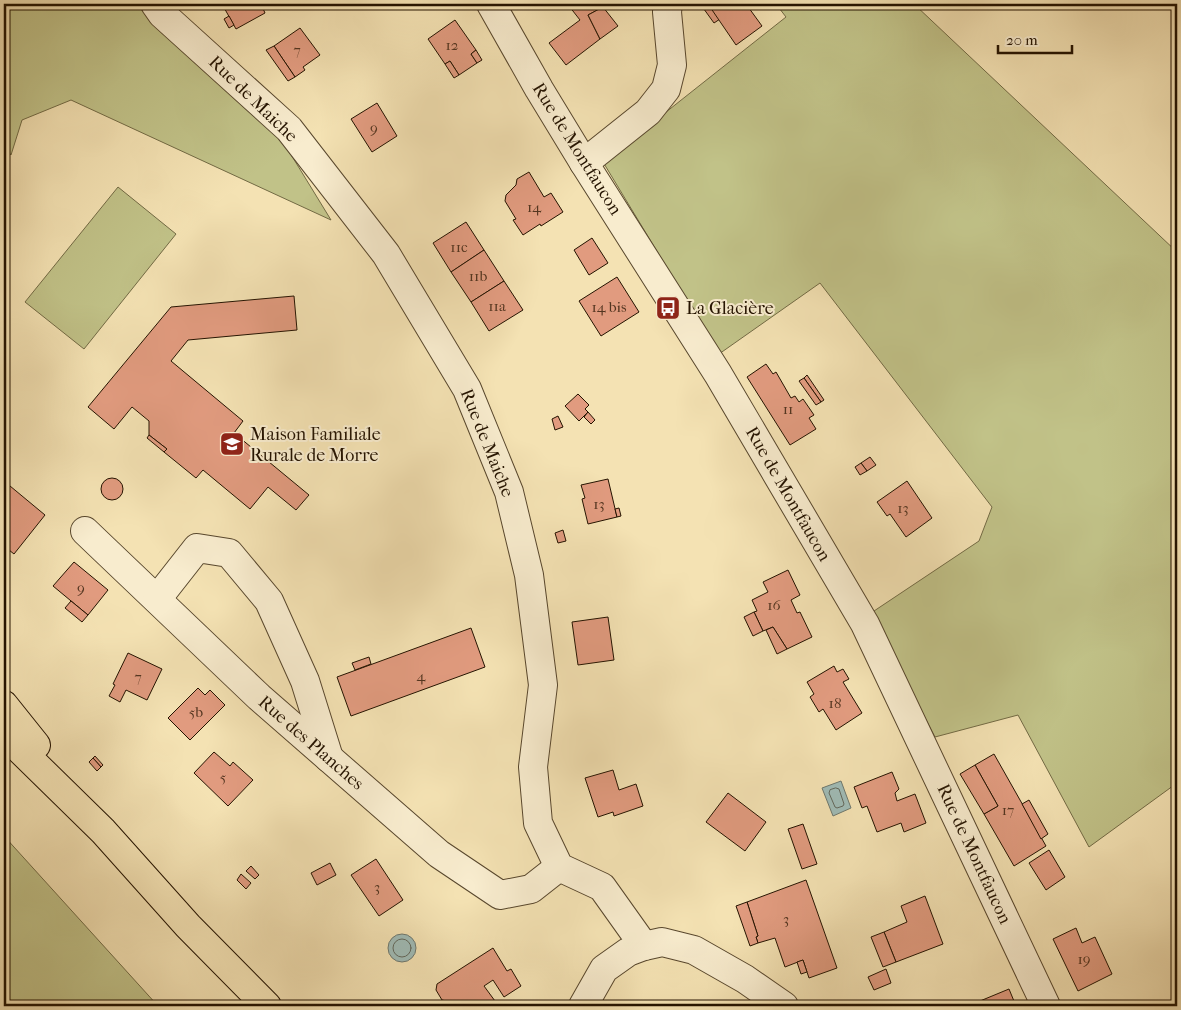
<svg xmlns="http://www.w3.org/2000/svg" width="1181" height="1010" font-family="'IM FELL French Canon',serif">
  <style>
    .green { fill: #c1c288; stroke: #726a44 }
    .water { fill: #a0bcb7; stroke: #6e786e }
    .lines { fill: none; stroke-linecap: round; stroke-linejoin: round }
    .shore { stroke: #62685c; stroke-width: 1 }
    .building { fill: #e19b7f; stroke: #241300 }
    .minor-casing { stroke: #58472d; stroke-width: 30 }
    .major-casing { stroke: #241300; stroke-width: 30 }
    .minor { stroke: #f8ecce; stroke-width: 28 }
    .major { stroke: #f4e2b3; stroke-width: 28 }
    .labels { text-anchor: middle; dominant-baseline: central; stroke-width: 4; stroke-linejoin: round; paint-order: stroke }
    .number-label { font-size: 15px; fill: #533520 }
    .street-label { font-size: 18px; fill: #241300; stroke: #f8ecce }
    .poi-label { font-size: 18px; fill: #241300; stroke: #f8ecce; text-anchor: start }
  </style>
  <rect width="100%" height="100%" fill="#f4e2b3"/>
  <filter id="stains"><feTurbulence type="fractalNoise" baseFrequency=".004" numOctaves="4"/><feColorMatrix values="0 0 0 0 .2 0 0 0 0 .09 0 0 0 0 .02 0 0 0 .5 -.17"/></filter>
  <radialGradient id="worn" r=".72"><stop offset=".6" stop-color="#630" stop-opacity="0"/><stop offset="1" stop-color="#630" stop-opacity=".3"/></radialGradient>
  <g class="green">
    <path d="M4,4H138L279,135L331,220L71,100L22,120L11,155L4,146Z"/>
    <path d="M776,4H914L1177,252V783L1089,847L1018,715L935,737L871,613L979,541L992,507L820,283L719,354L603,162L786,17Z"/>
    <path d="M118,187L176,234L84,349L25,302Z"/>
    <path d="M4,836L158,1006H4Z"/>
  </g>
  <g class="water">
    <path d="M841,781L851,808L833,816L822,788Z"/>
    <circle cx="402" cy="948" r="14"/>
  </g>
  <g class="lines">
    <g class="shore">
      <path d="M836,788L839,789L844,804L843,806L837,808L835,807L829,793L830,790Z"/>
      <circle cx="402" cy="948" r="9"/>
    </g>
  </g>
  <g class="building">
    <path d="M222,4H261L265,13L236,29Z"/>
    <path d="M569,4H601L603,7L588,15L600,39L566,65L549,43L580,20L569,6Z"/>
    <path d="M702,4H708L720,19L714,23L701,5Z"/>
    <path d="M708,4H746L762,26L736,45Z"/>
    <path d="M603,7L618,26L600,39L588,15Z"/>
    <path d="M229,16L234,25L229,28L224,19Z"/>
    <path d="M455,20L476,50L471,54L477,63L459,75L450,61L445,64L428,39Z"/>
    <path d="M300,28L320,55L303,67L305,70L295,77L274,46Z"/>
    <path d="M274,46L295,77L288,81L266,50Z"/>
    <path d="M476,50L482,60L477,63L471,54Z"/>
    <path d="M450,61L459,75L454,78L445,64Z"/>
    <path d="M377,103L397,136L372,152L351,119Z"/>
    <path d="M529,172L544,197L551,193L563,212L541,226L540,224L523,235L513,220L516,219L505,201L506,195L516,185L517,179Z"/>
    <path d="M466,222L484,250L451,272L433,243Z"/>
    <path d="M592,238L608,263L589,275L574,250Z"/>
    <path d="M484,250L504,281L471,302L451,272Z"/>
    <path d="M617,277L639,312L601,336L579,301Z"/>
    <path d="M504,281L523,310L489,331L471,302Z"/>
    <path d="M294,296L297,330L188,340L171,361L243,421L234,433L309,495L296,510L268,487L250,509L203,470L196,478L164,452L167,449L149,435V421L132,407L114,429L88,407L171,307Z"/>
    <path d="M766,364L773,374L776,372L791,398L795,396L799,402L803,399L814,415L809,418L816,429L790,445L747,377Z"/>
    <path d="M807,375L824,400L821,402L804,378Z"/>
    <path d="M804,378L821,402L816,405L799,381Z"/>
    <path d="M578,394L589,405L585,409L588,412L579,421L565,406Z"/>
    <path d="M588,412L595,420L591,424L584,417Z"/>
    <path d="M558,416L563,427L555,430L552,419Z"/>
    <path d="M149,435L167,449L164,452L147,438Z"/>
    <path d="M870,457L876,465L867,471L861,463Z"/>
    <path d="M861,463L867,471L860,475L855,467Z"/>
    <circle cx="112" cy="489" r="11"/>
    <path d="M608,479L617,517L588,524L582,499L585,498L581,485Z"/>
    <path d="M4,481L45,515L14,554L4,546Z"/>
    <path d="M907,481L932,518L906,537L890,514L887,516L877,502Z"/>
    <path d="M619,508L621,516L617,517L615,509Z"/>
    <path d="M563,530L566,541L558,543L555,533Z"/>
    <path d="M74,562L108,590L88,615L53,586Z"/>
    <path d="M788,570L800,595L791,600L797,613L800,612L812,637L787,649L773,627L763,631L754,612L757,611L752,600L768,592L763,582Z"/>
    <path d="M71,601L88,615L82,622L65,608Z"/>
    <path d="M754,612L763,631L753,636L744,617Z"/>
    <path d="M608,617L614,660L578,665L572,622Z"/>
    <path d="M773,627L787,649L777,654L766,630Z"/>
    <path d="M471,628L485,667L351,716L337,677Z"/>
    <path d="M128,653L162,669L147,700L126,690L120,702L109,696L115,685L113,684Z"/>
    <path d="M369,657L371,664L355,670L352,663Z"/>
    <path d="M834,666L837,672L843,669L849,679L843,682L862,713L836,730L823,709L819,712L810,697L814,694L807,682Z"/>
    <path d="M198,688L205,695L210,690L225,705L190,740L168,718Z"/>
    <path d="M214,752L230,766L233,762L253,780L228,806L194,773Z"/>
    <path d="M994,754L1046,846L1014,866L984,814L998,806L975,765Z"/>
    <path d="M95,756L103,765L101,767L93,758Z"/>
    <path d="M93,758L101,767L97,771L89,762Z"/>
    <path d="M975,765L998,806L984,814L960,774Z"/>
    <path d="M613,770L619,790L636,784L643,806L614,816L613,812L598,817L585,778Z"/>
    <path d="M892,772L899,789L895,793L897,801L915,794L926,823L904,832L901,823L877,832L867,806L862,808L854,787Z"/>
    <path d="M728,793L766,822L745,851L706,822Z"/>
    <path d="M1029,800L1048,834L1041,839L1022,804Z"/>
    <path d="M803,824L817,864L802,869L788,829Z"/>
    <path d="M1049,850L1065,877L1046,890L1029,863Z"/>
    <path d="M376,859L403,900L379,916L351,875Z"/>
    <path d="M330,863L336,875L317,885L311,873Z"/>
    <path d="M251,866L259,875L255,879L246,871Z"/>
    <path d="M241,874L251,883L246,889L237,880Z"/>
    <path d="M806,880L837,968L809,978L803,960L785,967L775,938L758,943L756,937L758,936L747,902Z"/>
    <path d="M925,896L943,944L896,962L884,932L907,922L901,906Z"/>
    <path d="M747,902L758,936L756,937L758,943L750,946L736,906Z"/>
    <path d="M1076,928L1082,943L1095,937L1112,974L1078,991L1053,939Z"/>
    <path d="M884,932L896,962L883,967L871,937Z"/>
    <path d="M493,948L507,971L511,969L521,986L504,997L493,980L484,986L495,1001L486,1006H454L451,1002L442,1000L436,990L437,984Z"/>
    <path d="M803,960L807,972L801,974L797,962Z"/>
    <path d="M886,969L891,983L874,990L868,977Z"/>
    <path d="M1009,989L1016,1006H982L980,1001Z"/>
  </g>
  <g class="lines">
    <defs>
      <g id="minor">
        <path d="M155,4L162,14L289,129L386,254L467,389L509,492L529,575L543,685L533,767L538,823L559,867L602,887L644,946"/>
        <path d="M491,4L539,89L584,163L718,374L865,624L1046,1006"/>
        <path d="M584,163L648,112L666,89L672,65L667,12L668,4"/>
        <path d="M85,531L259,697L439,854L500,895L531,889L559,867"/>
        <path d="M157,599L197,548L229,553L269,601L305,681L329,758"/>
        <path d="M583,1006L604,969L628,952L644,946L662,942L694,950L745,979L784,1006"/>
      </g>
      <g id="major">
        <path d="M4,705L36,745"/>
        <path d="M4,734L103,831L188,926L267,1006"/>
      </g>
    </defs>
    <use href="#minor" class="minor-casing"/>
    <use href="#major" class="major-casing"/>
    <use href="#minor" class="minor"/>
    <use href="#major" class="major"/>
  </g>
  <defs>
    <symbol id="bus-square" viewBox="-11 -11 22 22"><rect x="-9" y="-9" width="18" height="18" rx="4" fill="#8f2418" stroke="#f8ecce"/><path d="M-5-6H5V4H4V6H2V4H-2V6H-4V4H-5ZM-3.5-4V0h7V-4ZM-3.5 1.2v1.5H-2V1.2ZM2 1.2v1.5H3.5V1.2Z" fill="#fff"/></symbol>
    <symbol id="school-square" viewBox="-11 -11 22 22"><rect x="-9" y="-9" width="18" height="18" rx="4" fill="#8f2418" stroke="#f8ecce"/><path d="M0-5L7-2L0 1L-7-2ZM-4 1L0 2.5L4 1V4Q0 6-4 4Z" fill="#fff"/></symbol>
  </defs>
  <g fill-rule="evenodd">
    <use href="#bus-square" x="654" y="294" width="28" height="28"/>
    <use href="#school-square" x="218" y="430" width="28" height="28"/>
  </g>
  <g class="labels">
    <g class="number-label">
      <text x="452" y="45">12</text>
      <text x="297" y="50">7</text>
      <text x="374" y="128">9</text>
      <text x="534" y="207">14</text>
      <text x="459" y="247">11c</text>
      <text x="478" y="276">11b</text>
      <text x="497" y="306">11a</text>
      <text x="609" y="307">14 bis</text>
      <text x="788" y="409">11</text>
      <text x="599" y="504">13</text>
      <text x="903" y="508">13</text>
      <text x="81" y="588">9</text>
      <text x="774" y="605">16</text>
      <text x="421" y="676">4</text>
      <text x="138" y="677">7</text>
      <text x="835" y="703">18</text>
      <text x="196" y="712">5b</text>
      <text x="223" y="777">5</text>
      <text x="1008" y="810">17</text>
      <text x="377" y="887">3</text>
      <text x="786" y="919">3</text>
      <text x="1084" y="959">19</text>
    </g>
    <g class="street-label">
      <text transform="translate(253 99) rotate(44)">Rue de Maiche</text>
      <text transform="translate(577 149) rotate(58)">Rue de Montfaucon</text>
      <text transform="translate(487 443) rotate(68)">Rue de Maiche</text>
      <text transform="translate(788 494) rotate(60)">Rue de Montfaucon</text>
      <text transform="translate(311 743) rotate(41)">Rue des Planches</text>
      <text transform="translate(974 854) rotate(65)">Rue de Montfaucon</text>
    </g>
    <g class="poi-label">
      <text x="686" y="308">La Glacière</text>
      <text x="250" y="434">Maison Familiale<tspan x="250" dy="21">Rurale de Morre</tspan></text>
    </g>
  </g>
  <rect width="1181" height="1010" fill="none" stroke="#f4e2b3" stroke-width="20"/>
  <rect x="5" y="5" width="1171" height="1000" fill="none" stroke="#241300" stroke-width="2.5"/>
  <rect x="10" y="10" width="1161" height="990" fill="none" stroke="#241300"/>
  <path d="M998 45v8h74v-8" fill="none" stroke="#241300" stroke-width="2.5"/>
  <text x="1006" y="45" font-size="15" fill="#241300" stroke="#f8ecce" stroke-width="4" paint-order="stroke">20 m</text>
  <rect width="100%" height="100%" filter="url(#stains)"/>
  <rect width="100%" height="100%" fill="url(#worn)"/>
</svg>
